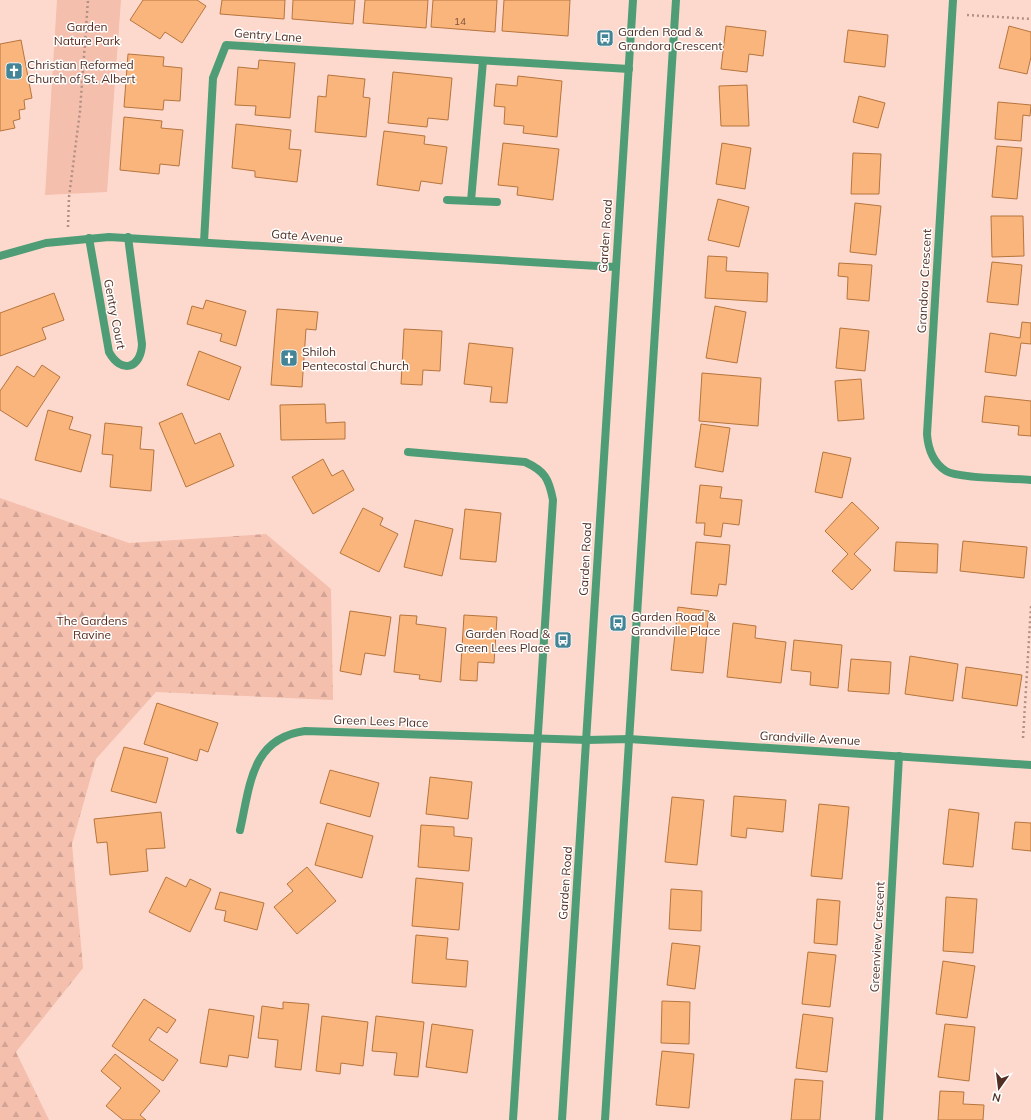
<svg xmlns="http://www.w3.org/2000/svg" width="1031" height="1120" font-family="Mulish,sans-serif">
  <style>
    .forest { fill: url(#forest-firs) }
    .park { fill: #f4bfad }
    .building { fill: #fab57d; stroke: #b6753d }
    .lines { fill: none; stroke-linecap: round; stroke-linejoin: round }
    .path { stroke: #b39084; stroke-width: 2.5; stroke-dasharray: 2 3; stroke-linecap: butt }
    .minor { stroke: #4f9d76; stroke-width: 8 }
    .tertiary { stroke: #4f9d76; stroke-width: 8 }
    .labels { text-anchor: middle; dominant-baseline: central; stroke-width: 3; stroke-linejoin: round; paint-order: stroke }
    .number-label { font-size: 10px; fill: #7b503a }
    .park-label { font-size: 12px; fill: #592919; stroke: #fff }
    .poi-label { font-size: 12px; fill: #512f23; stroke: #fff; text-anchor: start }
    .street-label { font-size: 12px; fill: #512f23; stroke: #fff }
  </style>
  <defs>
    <pattern id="forest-firs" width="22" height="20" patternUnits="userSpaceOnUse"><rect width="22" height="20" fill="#f4bfad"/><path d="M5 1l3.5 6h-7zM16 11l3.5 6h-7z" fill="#d3a495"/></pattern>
  </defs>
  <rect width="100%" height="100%" fill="#fdd9cd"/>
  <path class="forest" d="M0,498L129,543L266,534L331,589L333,700L156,692L96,759L72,844L83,968L16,1052L49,1120H0Z"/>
  <path class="park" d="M57,0H121L107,192L45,195Z"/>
  <g class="building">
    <path d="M143,0H197L206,6L182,43L165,32L160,39L130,20Z"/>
    <path d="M222,0H285L284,19L220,14Z"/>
    <path d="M293,0H355L353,24L292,19Z"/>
    <path d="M365,0H428L426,28L363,23Z"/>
    <path d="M433,0H497L495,32L431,27Z"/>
    <path d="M504,0H570L568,36L502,31Z"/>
    <path d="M726,26L766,31L763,56L749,54L747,72L721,69Z"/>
    <path d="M1009,26L1031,32V57L1027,74L999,68Z"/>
    <path d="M848,30L888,35L885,67L844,62Z"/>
    <path d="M21,40L32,98L24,100L25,109L19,110L20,119L13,121L15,128L0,131V44Z"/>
    <path d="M128,54L164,57L163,66L182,68L180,101L164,100L163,110L124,107Z"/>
    <path d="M259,60L295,63L290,118L255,115L256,106L235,105L238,67L258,69Z"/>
    <path d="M393,72L452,78L448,120L428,118L427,127L388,123Z"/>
    <path d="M328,75L365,79L363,97L370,98L366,137L315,132L318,96L326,97Z"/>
    <path d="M518,76L562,81L557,137L523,133L524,126L504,124L505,107L494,106L496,84L517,86Z"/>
    <path d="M747,85L749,126H721L719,86Z"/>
    <path d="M859,96L885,103L878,128L853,122Z"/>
    <path d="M998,102L1031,105L1030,116L1023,115L1021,141L995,139Z"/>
    <path d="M124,117L162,121L161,128L183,130L179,166L160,164L159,174L120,170Z"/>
    <path d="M236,124L291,130L289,149L301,150L297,182L255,177V171L232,168Z"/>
    <path d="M384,131L425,136L424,144L447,147L442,184L421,181L419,191L377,185Z"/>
    <path d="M503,143L559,149L553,200L517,195L518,187L498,185Z"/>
    <path d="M722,143L751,148L745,189L716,184Z"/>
    <path d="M997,146L1022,148L1017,199L992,197Z"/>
    <path d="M853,153L881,154L879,194H851Z"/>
    <path d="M718,199L749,207L739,247L708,240Z"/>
    <path d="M855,203L881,206L876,255L850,252Z"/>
    <path d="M991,216H1023L1024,256L992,257Z"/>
    <path d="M708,256L727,257L726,271L768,273L767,302L705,298Z"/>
    <path d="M992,262L1022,265L1018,305L987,302Z"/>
    <path d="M839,263L872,265L869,301L847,299L848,277L838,276Z"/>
    <path d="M54,293L64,320L42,328L46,339L0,356V313Z"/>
    <path d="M206,300L246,311L236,346L220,341L222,334L187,324L192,306L203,309Z"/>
    <path d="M715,306L746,312L737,363L706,358Z"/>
    <path d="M277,309L318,312L316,330L306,329L302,387L271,385Z"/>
    <path d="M1022,322L1031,323V344L1021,343L1016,376L985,372L990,333L1020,338Z"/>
    <path d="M840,328L869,331L865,371L836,368Z"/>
    <path d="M404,329L442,331L440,371L423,370L422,385L401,384Z"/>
    <path d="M469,343L513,348L507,403L490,402L492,387L464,384Z"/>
    <path d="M199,351L241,367L229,400L187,385Z"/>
    <path d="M42,365L60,377L27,427L0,410V391L17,366L34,377Z"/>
    <path d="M702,373L761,378L758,426L699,421Z"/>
    <path d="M861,379L864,419L838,421L835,381Z"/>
    <path d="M985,396L1031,401V436L1018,435L1019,426L982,422Z"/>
    <path d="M325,404L326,423L345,422V439L281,440L280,405Z"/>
    <path d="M48,410L73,417L69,429L91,435L81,472L35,460Z"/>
    <path d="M182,413L195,444L220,433L234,466L186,487L159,423Z"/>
    <path d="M105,423L142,427L140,449L154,450L151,491L110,487L113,455L102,454Z"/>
    <path d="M701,424L730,428L723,472L695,467Z"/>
    <path d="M823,452L851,458L842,498L815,492Z"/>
    <path d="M323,459L332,476L343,470L354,490L313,514L292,477Z"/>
    <path d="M700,485L722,487L720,498L742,500L739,525L723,523L721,537L704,535L705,523H696Z"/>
    <path d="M852,502L879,528L854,554L871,570L852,590L832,571L848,554L825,531Z"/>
    <path d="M363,508L383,518L380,525L398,534L379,572L340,553Z"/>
    <path d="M465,509L501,513L496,562L460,559Z"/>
    <path d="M415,520L453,529L442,576L404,567Z"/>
    <path d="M963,541L1027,547L1024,578L960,571Z"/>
    <path d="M696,542L730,545L726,585L719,584L717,596L691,594Z"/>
    <path d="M896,542L938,544L937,573L894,571Z"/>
    <path d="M678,607L709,611L703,673L671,670Z"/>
    <path d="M350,611L391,617L385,656L365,653L361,675L340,671Z"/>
    <path d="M400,615L417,616L416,624L446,628L441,682L419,679L420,675L394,672Z"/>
    <path d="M464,615L497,617L494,663L478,662L477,681L460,680Z"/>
    <path d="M733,623L756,626L755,638L786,642L781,683L727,677Z"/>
    <path d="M794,640L842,645L838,688L810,685L811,672L791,670Z"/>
    <path d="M910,656L958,664L953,701L905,694Z"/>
    <path d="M851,659L891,662L889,694L848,691Z"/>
    <path d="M966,667L1022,675L1017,706L962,698Z"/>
    <path d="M157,703L218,723L208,752L200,749L197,761L144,744Z"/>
    <path d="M124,747L168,758L156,803L111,791Z"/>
    <path d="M330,770L379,783L370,817L320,803Z"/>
    <path d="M430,777L472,782L468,819L426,814Z"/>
    <path d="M734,796L786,800L783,832L747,828L746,838L731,836Z"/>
    <path d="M672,797L704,800L697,865L665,862Z"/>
    <path d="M819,804L849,807L842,879L811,876Z"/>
    <path d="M949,809L979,813L973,867L943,864Z"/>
    <path d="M161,812L165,848L146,849L148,871L110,875L107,842L97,843L94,819Z"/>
    <path d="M1015,822L1031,823V851L1012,849Z"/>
    <path d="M327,823L373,836L362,878L315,865Z"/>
    <path d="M421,825L454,827V836L472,838L469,871L418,867Z"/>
    <path d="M307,867L336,901L297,934L274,907L293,891L287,884Z"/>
    <path d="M166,877L186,887L190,879L211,889L190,932L149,912Z"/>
    <path d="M416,878L463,883L459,930L412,926Z"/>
    <path d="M671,889L702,891L701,931L669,929Z"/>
    <path d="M220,892L264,903L257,930L224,921L226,911L215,909Z"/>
    <path d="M946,897L977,899L973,953L943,951Z"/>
    <path d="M817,899L840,901L837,945L814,943Z"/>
    <path d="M416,935L448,938L446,959L468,961L466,987L412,983Z"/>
    <path d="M672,943L700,946L695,989L667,985Z"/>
    <path d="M808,952L836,955L830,1007L802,1004Z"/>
    <path d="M943,961L975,966L967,1018L936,1014Z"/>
    <path d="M144,999L176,1020L167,1033L158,1027L149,1040L178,1060L163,1081L112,1046Z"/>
    <path d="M662,1001L690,1002L689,1044L661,1043Z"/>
    <path d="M283,1002L309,1004L301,1070L275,1067L278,1040L258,1038L262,1006L283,1009Z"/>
    <path d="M209,1009L254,1016L248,1058L229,1055L227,1067L200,1063Z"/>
    <path d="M803,1014L833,1018L827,1072L796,1068Z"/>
    <path d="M322,1016L368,1022L363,1066L341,1063L340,1074L316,1071Z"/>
    <path d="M376,1016L424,1022L418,1077L394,1075L397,1053L372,1051Z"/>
    <path d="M432,1024L473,1030L467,1073L426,1067Z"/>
    <path d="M945,1024L975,1027L969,1081L938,1077Z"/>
    <path d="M662,1051L694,1054L689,1108L656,1105Z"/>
    <path d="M115,1054L160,1091L140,1115L146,1120H123L106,1106L121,1088L101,1071Z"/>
    <path d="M795,1079L823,1081L820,1120H791Z"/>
    <path d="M940,1091L964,1092L963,1104L984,1105L983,1120H938Z"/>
  </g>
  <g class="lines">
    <g class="path">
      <path d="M967,15L1031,19"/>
      <path d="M68,227L69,197L80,111L88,0"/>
      <path d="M1023,738L1031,606"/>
    </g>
    <g class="minor">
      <path d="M953,0L927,434C928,448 932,462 946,471C959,479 1013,478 1031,480"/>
      <path d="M447,200L497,202"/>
      <path d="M471,201L483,61"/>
      <path d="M89,238L109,352C121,374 141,369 142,344L128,237"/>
      <path d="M204,242L213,78L226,45L629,69"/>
      <path d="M408,452L525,462C545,471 549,479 553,500L513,1120"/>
      <path d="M240,830C250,786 251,738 305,731L587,740"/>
      <path d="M605,1120L676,0"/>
      <path d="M879,1120L899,756"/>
    </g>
    <g class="tertiary">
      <path d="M0,256L46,243L109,237L615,267"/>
      <path d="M587,740L629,739L1031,765"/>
      <path d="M562,1120L633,0"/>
    </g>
  </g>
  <defs>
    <symbol id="bus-square" viewBox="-11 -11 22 22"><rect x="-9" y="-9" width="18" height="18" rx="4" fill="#438497" stroke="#fff"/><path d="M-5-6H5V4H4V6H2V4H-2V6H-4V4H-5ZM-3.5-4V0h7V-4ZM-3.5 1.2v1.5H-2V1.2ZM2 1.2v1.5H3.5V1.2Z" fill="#fff"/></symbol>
    <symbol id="church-square" viewBox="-11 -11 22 22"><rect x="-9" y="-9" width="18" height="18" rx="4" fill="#438497" stroke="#fff"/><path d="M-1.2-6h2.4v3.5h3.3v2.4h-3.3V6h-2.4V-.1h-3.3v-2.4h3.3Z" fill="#fff"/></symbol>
  </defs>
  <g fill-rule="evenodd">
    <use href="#bus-square" x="595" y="28" width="20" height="20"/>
    <use href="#church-square" x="4" y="61" width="20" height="20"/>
    <use href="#church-square" x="279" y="348" width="20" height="20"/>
    <use href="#bus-square" x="608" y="613" width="20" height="20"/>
    <use href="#bus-square" x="553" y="630" width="20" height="20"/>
  </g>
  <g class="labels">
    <g class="number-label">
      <text x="460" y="21">14</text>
    </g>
    <g class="park-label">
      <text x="87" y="26">Garden<tspan x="87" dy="14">Nature Park</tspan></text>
      <text x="92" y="620">The Gardens<tspan x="92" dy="14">Ravine</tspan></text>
    </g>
    <g class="poi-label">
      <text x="618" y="31">Garden Road &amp;<tspan x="618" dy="14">Grandora Crescent</tspan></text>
      <text x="27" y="64">Christian Reformed<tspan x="27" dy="14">Church of St. Albert</tspan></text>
      <text x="302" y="351">Shiloh<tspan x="302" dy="14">Pentecostal Church</tspan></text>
      <text x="631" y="616">Garden Road &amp;<tspan x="631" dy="14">Grandville Place</tspan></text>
      <text x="550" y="633" text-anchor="end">Garden Road &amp;<tspan x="550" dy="14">Green Lees Place</tspan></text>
    </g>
    <g class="street-label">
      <text transform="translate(268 35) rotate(4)">Gentry Lane</text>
      <text transform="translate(307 236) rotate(4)">Gate Avenue</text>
      <text transform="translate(605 236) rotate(-86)">Garden Road</text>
      <text transform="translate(924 281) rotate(-87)">Grandora Crescent</text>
      <text transform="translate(115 314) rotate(79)">Gentry Court</text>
      <text transform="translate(585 559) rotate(-87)">Garden Road</text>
      <text transform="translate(381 721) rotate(2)">Green Lees Place</text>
      <text transform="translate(810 738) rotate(3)">Grandville Avenue</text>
      <text transform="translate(565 883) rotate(-86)">Garden Road</text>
      <text transform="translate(877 937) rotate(-87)">Greenview Crescent</text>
    </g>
  </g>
  <g transform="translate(999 1088) rotate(194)" stroke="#ffffff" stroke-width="3" paint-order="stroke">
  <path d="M0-3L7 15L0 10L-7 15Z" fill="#512f23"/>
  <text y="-6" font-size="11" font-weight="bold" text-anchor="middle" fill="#512f23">N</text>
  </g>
</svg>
